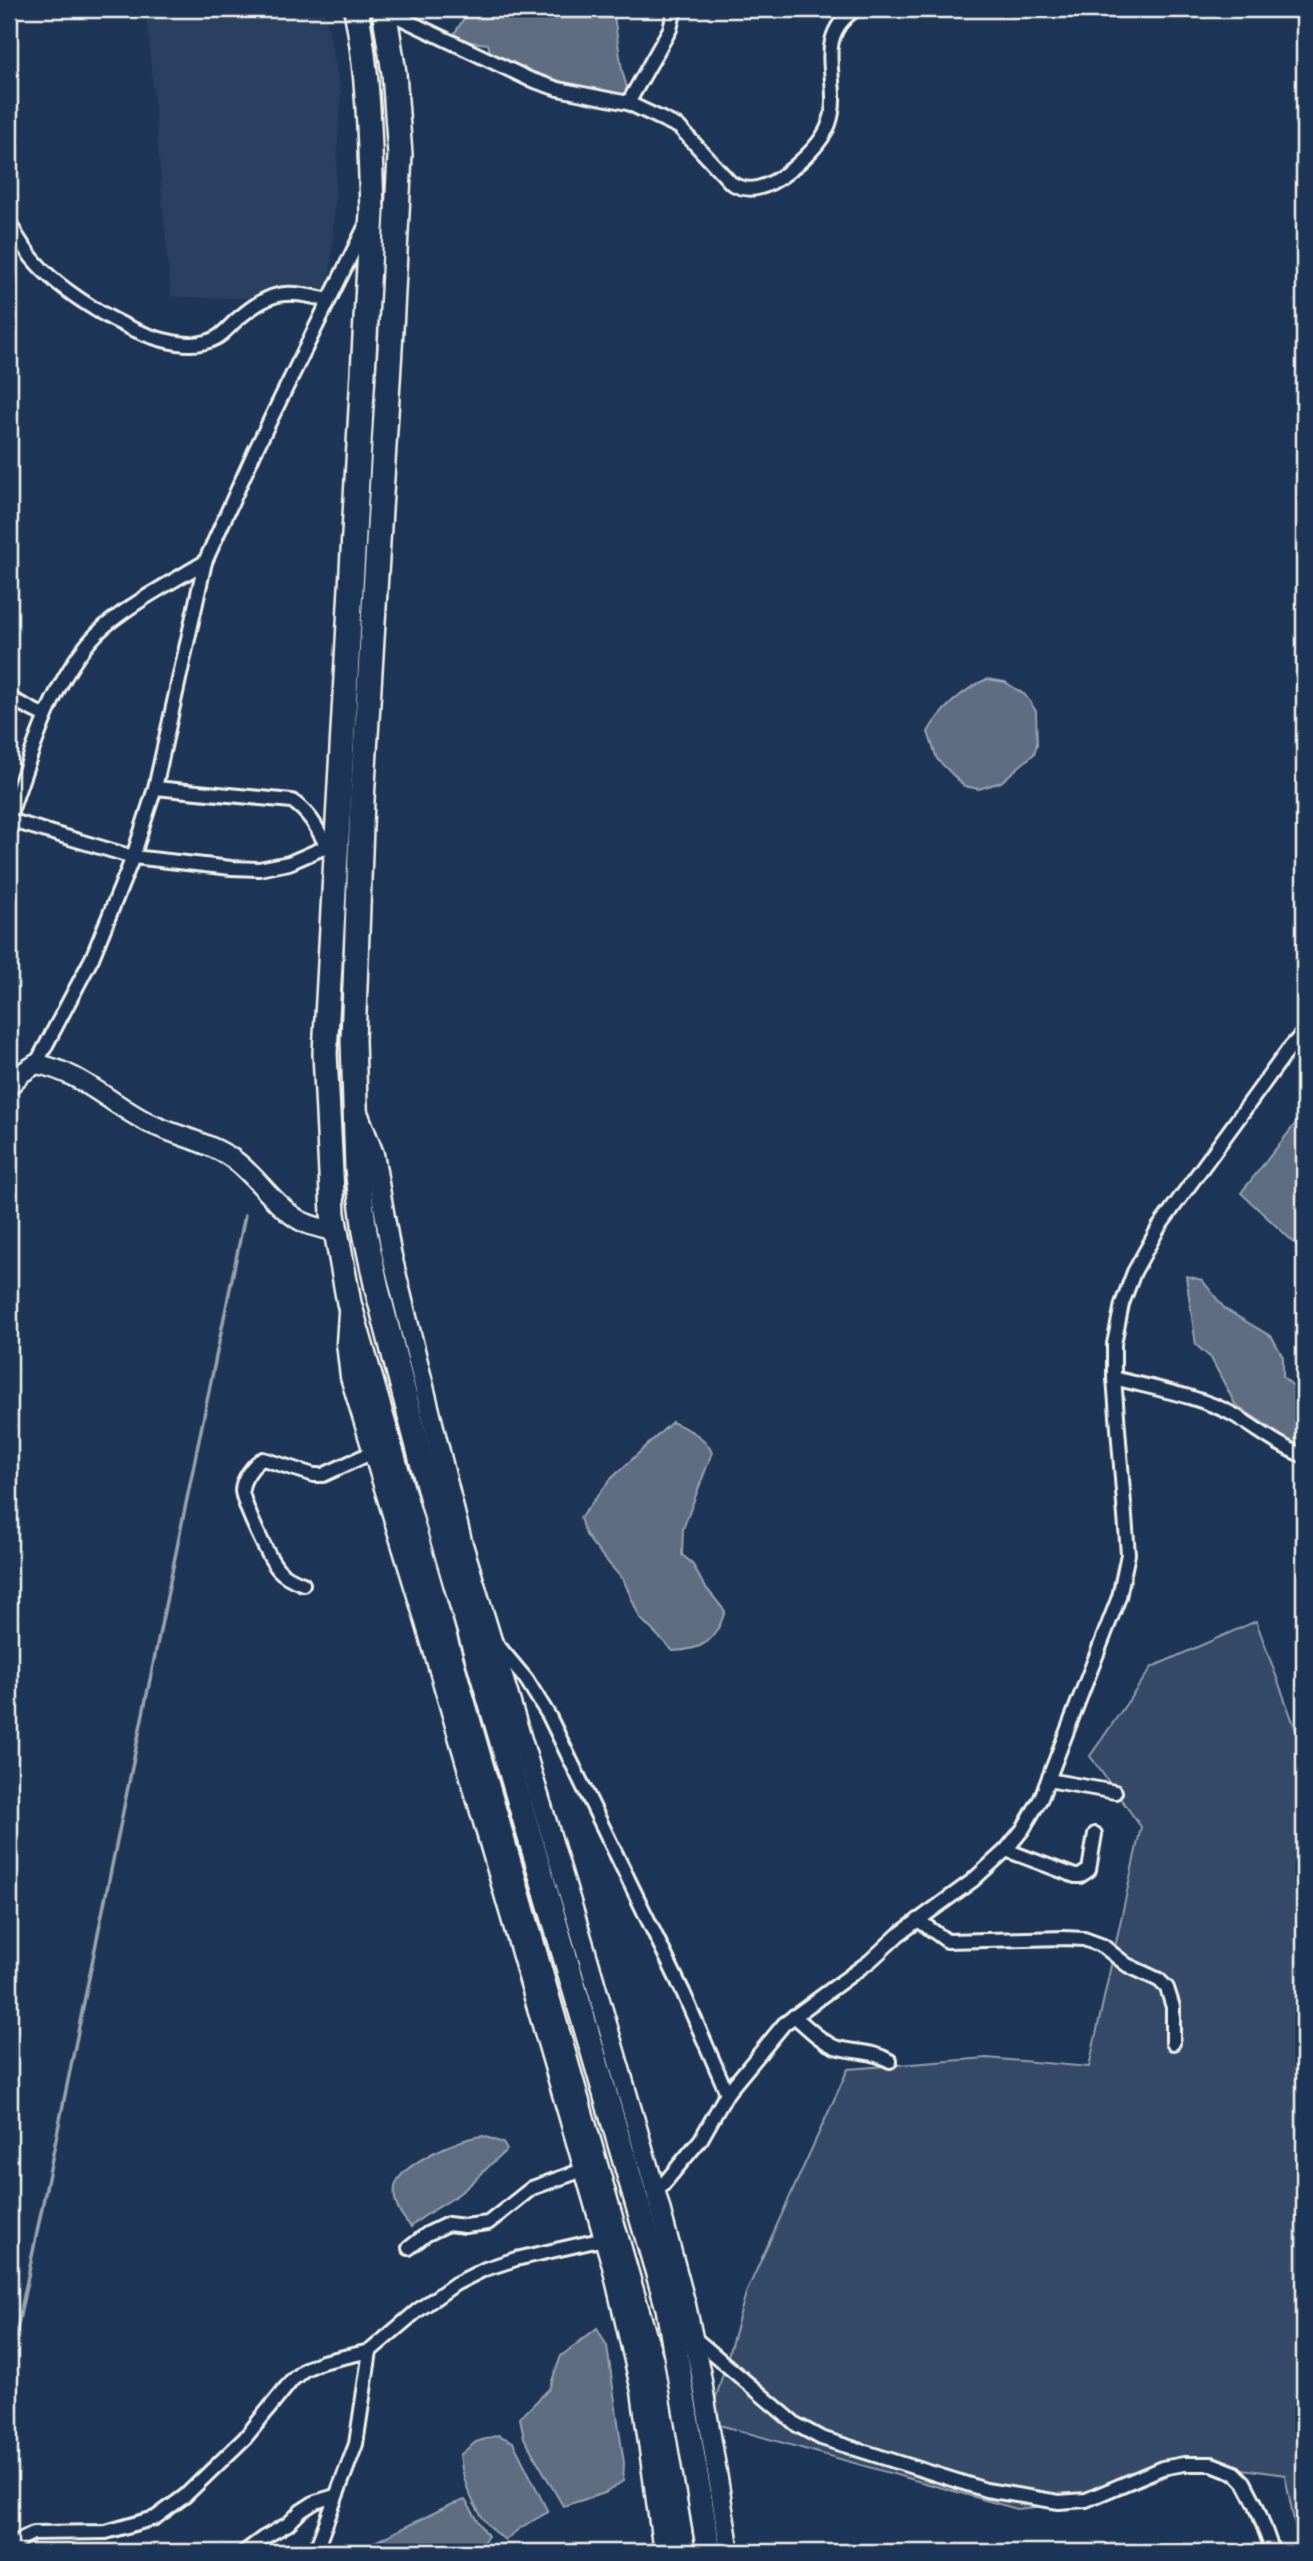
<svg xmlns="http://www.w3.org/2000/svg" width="1313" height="2561" font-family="Caveat,sans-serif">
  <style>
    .built { fill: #2a4060 }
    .green { fill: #354a67; stroke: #949ea8; stroke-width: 2 }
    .water { fill: #5e6d82; stroke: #9aa2ab; stroke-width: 2 }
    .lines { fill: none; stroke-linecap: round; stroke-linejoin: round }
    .stream { stroke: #9aa2ab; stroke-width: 3.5 }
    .street-casing { stroke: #f4f1e8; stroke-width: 18 }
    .secondary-casing { stroke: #f4f1e8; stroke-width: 23 }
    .highway-casing { stroke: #f4f1e8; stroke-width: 28 }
    .street { stroke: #1d3557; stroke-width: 12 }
    .secondary { stroke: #1d3557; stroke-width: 18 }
    .highway { stroke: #1d3557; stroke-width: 23 }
  </style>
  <rect width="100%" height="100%" fill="#1d3557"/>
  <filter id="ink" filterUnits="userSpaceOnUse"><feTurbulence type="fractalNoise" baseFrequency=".0143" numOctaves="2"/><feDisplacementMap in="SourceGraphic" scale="14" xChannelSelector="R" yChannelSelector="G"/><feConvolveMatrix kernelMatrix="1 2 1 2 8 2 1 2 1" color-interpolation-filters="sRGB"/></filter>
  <g filter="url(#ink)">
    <path class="built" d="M146,9H324L341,93L329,300L171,297Z"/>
    <path class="green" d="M1256,1621L1304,1752V2552H1300L1285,2475L1199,2463L1106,2500L1017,2509L709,2422L746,2293L848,2069L987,2058L1089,2067L1141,1827L1090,1756L1152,1667Z"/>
    <g class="water">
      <path d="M470,9H613L622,70L627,88L625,99L555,86L491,55L488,44L470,42L456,46L454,34Z"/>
      <path d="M987,679L1005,682L1025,695L1036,711L1037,744L1034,754L1001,782L979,789L964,786L937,759L928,732C940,710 964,689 987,679Z"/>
      <path d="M1296,1123L1304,1131V1252L1241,1193Z"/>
      <path d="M1186,1276L1202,1280L1225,1309L1272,1337L1283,1357V1377L1304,1395V1448L1295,1445L1235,1404L1211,1358L1196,1345Z"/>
      <path d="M672,1422C687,1429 706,1436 712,1453L683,1529L682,1555L692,1563L703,1584L725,1611C716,1641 703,1650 673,1651L640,1618L624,1581L593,1545L585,1533L580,1518L611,1479Z"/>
      <path d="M483,2136L503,2143L507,2150C489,2164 476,2182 457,2195C442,2207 424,2213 411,2227C401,2215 392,2203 395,2187C399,2164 462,2137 483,2136Z"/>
      <path d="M597,2328L607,2346L624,2463L623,2481L605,2493L563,2506L524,2438L520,2418L549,2389L561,2356Z"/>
      <path d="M498,2435L513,2442L548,2512L520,2528L505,2540C478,2521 463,2487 460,2455L476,2442Z"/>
      <path d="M465,2500L488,2536L475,2552H354L448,2506Z"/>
    </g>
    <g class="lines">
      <path class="stream" d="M9,2369L245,1215"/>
      <defs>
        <g id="street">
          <path d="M384,10L529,79L558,89L628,103L679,127L731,183C740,188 747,190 757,188C781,183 821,147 829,124C844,83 809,40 856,9"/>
          <path d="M628,103L670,29L675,9"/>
          <path d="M9,222C18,240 29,256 43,270C75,302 171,363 216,338C225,333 232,323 240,317C275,288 287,291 329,300"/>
          <path d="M9,698L45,716"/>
          <path d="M155,788L292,801C310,813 317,828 327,847"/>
          <path d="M9,817C31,756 54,670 105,626C135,601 172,582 205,562"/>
          <path d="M9,820L133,857L231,868L259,869L289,863L337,842"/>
          <path d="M36,1064L92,958L133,857L155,788L205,562L255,451L366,225"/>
          <path d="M1114,1378C1151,1388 1200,1396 1234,1415C1258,1429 1278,1446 1304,1456"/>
          <path d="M303,1584C295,1581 285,1577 279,1570C269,1560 243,1504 242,1490C242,1480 254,1463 263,1459L314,1475H323L373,1452"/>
          <path d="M496,1643L526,1679L549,1716L683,1992L727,2093"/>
          <path d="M1048,1780L1115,1792"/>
          <path d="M1006,1850L1075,1876H1080L1089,1870L1095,1834"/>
          <path d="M918,1920L947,1941L1064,1938L1084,1939L1103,1946L1127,1965L1159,1980L1167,1988L1173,2007V2043"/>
          <path d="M794,2016C806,2026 820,2041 835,2047C854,2053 872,2050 890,2061"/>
          <path d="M656,2193L701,2139L727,2093L784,2024L870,1961L898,1935L972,1881L1006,1850L1023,1829L1041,1798L1119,1597L1128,1554L1114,1378V1344L1122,1304L1134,1272L1159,1227L1288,1050L1304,1032"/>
          <path d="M409,2248L427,2234L448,2224L465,2226L488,2223L532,2188L583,2170"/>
          <path d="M692,2336L797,2425L821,2438L986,2490L1059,2502L1086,2500L1162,2468L1184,2464H1212L1235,2473L1244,2482L1256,2505L1273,2552"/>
          <path d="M9,2551L23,2538L33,2533L106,2532L155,2518L185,2496L245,2438L292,2380L305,2369L322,2362L370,2351L417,2311L455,2284L485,2269L516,2259L604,2239"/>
          <path d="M244,2552L263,2538L288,2524L301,2511L315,2502L335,2496"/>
          <path d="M315,2552L356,2444L370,2351"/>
        </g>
        <g id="secondary">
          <path d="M9,1086L22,1073L36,1064C80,1071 110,1104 149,1123C176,1136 209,1142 233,1159C257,1176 271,1202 296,1218C307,1226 323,1228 336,1232"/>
          <path d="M359,1115L374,1154L391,1252L462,1541L585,1948L656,2193L686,2305L701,2375L730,2552"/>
          <path d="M348,1313L346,1343L350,1377L422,1612L612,2266L641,2391L663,2552"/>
        </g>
        <g id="highway">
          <path d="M356,9C369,76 370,144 372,212L325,1053L333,1214L349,1303L651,2359L683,2552"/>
          <path d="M384,9L394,73L400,155L390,349L362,800L353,1040L357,1168L365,1232L378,1293L439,1527L668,2308L709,2552"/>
        </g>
      </defs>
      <use href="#street" class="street-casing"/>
      <use href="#secondary" class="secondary-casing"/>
      <use href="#highway" class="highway-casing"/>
      <use href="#street" class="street"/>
      <use href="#secondary" class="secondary"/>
      <use href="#highway" class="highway"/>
    </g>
  </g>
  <rect width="1313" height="2561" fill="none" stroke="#1d3557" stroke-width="35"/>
  <rect x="18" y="18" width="1278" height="2526" fill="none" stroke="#f4f1e8" stroke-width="2.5" filter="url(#ink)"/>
</svg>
